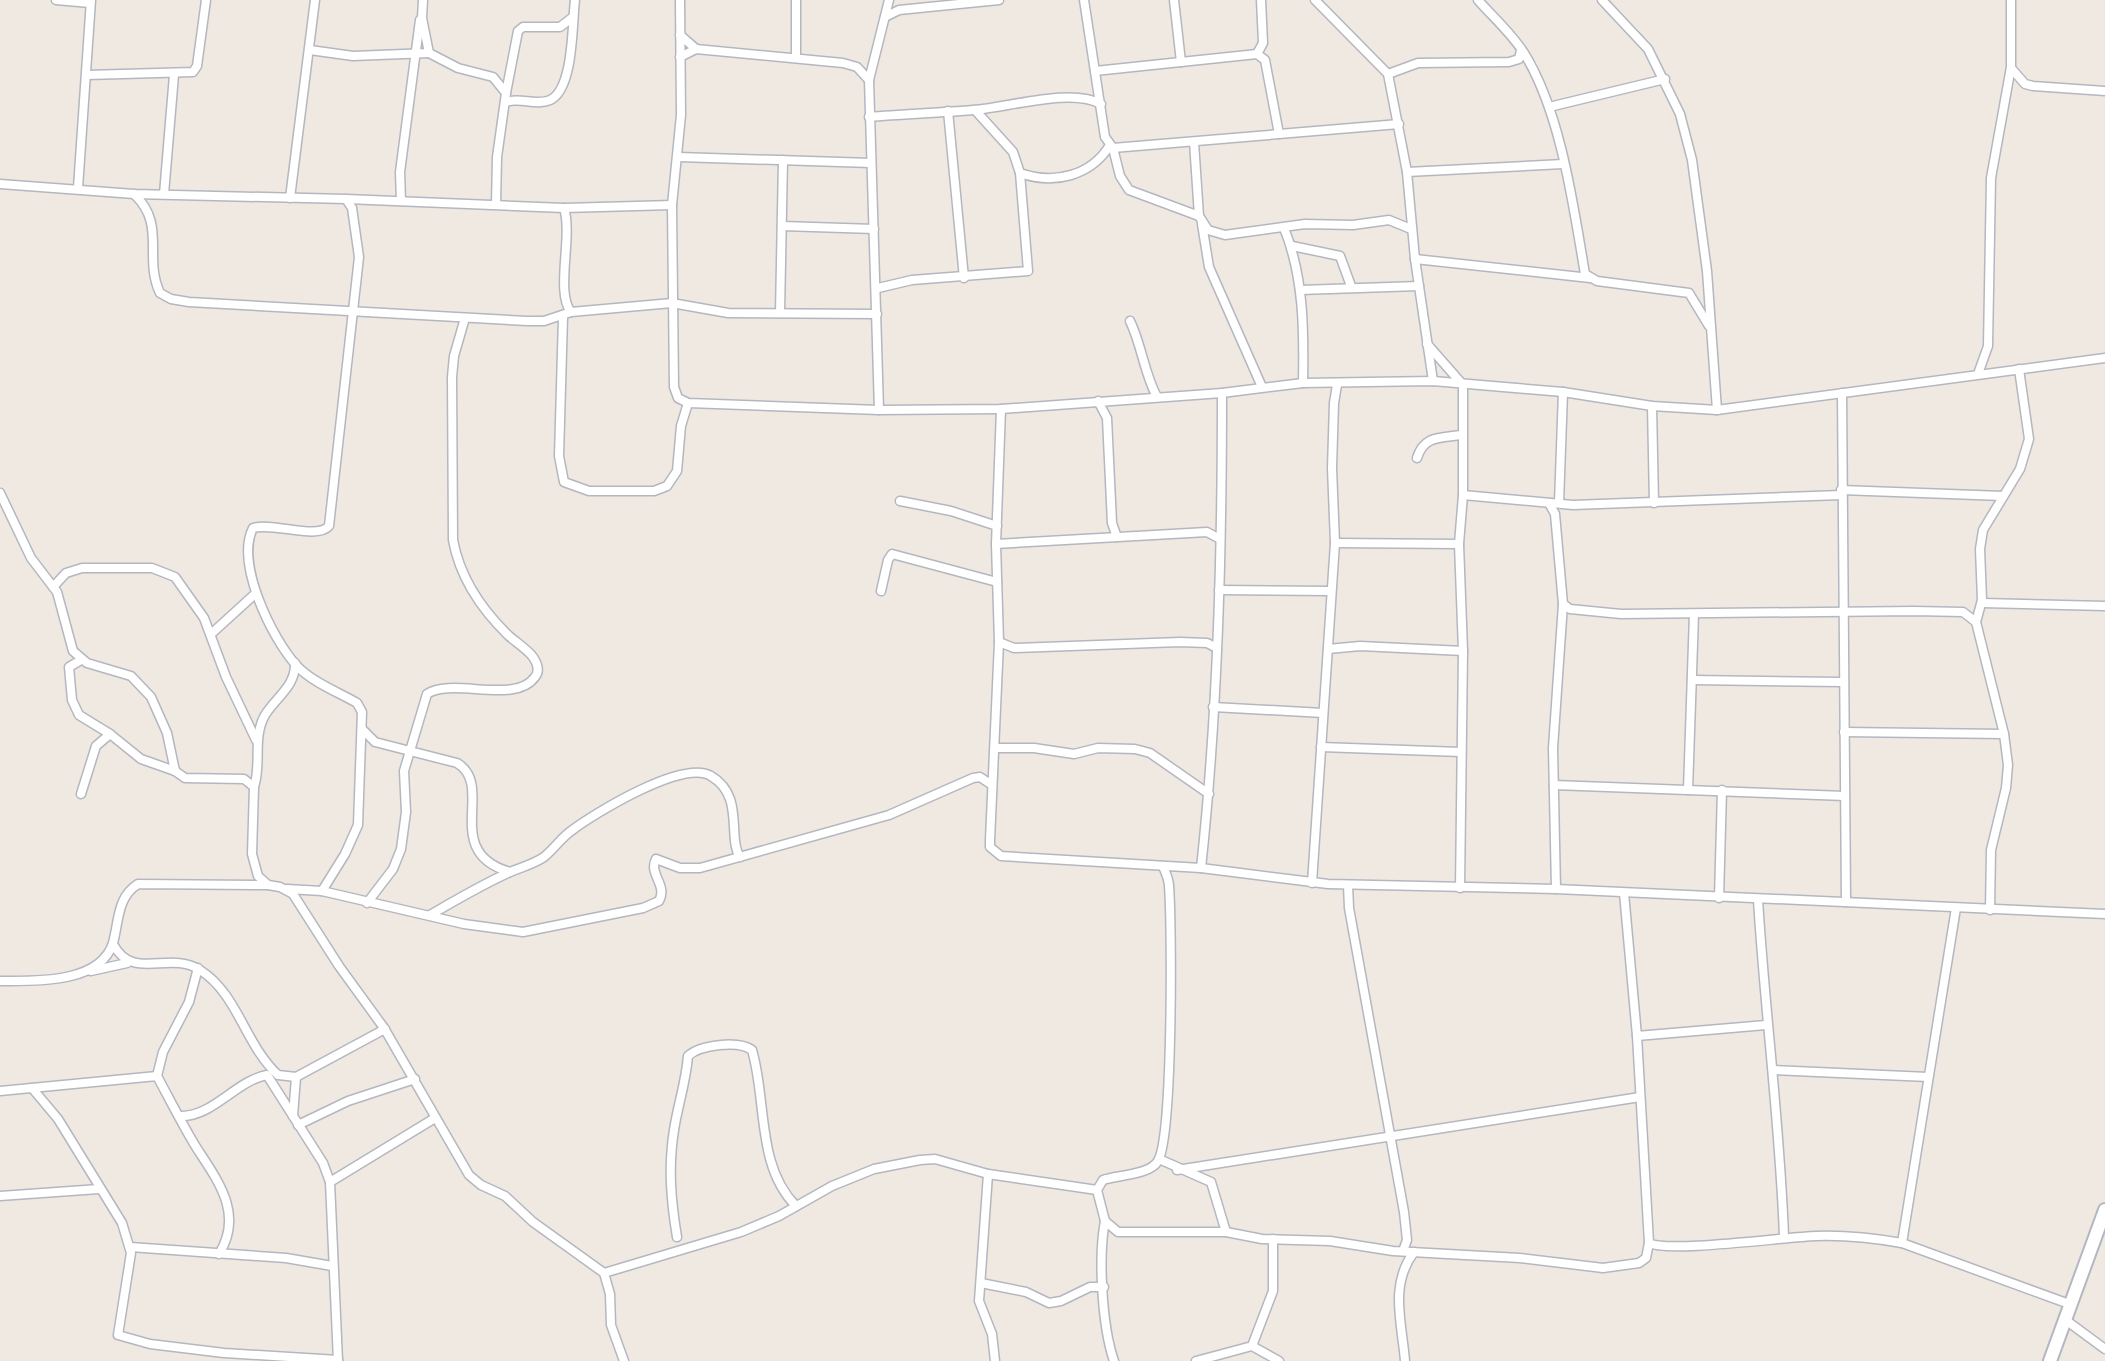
<svg xmlns="http://www.w3.org/2000/svg" width="2105" height="1361" font-family="'Alegreya Sans',sans-serif">
  <style>
    .lines { fill: none; stroke-linecap: round; stroke-linejoin: round }
    .street-casing { stroke: #b4b7c1; stroke-width: 11 }
    .secondary-casing { stroke: #b4b7c1; stroke-width: 16 }
    .street { stroke: #fff; stroke-width: 8 }
    .secondary { stroke: #fff; stroke-width: 12 }
  </style>
  <rect width="100%" height="100%" fill="#efe9e1"/>
  <g class="lines">
    <defs>
      <g id="street">
        <path d="M56,0L90,3"/>
        <path d="M423,0L422,18L429,53L458,68L493,77L506,93L497,157L496,204"/>
        <path d="M680,0L681,115L672,205L674,387L678,398L688,403L879,410L1001,409L1222,393L1303,383L1433,381L1563,392L1652,406L1717,410L2105,358"/>
        <path d="M1084,0L1105,137L1113,148L1399,124"/>
        <path d="M1174,0L1181,62"/>
        <path d="M1315,0L1388,74L1407,172L1415,259L1433,381"/>
        <path d="M1478,0C1493,17 1512,34 1524,53C1561,113 1573,204 1585,274L1597,281L1689,293L1709,326"/>
        <path d="M1602,0L1648,49L1680,114L1692,160L1707,271L1717,410"/>
        <path d="M885,17L899,10L999,0"/>
        <path d="M680,35L696,49"/>
        <path d="M310,50L353,56L429,53"/>
        <path d="M1257,54L1263,43L1261,0"/>
        <path d="M680,57L696,49L843,63L857,67L869,80"/>
        <path d="M796,58V0"/>
        <path d="M2011,68L2025,84L2033,86L2105,91"/>
        <path d="M1095,71L1257,54L1265,60L1279,134"/>
        <path d="M1388,74L1418,63L1509,62L1519,59L1521,50"/>
        <path d="M87,75L193,72L197,66L206,0"/>
        <path d="M506,93L518,31L523,27H560L573,17"/>
        <path d="M506,102C520,97 536,106 550,100C574,89 572,23 575,0"/>
        <path d="M1549,107L1665,79"/>
        <path d="M975,110L1013,152L1020,173C1054,185 1091,176 1110,145"/>
        <path d="M948,111L964,278"/>
        <path d="M869,117C904,114 938,113 973,110C1007,108 1071,87 1101,104"/>
        <path d="M1194,142L1199,216L1208,230L1225,235L1305,224L1353,225L1389,220L1411,229"/>
        <path d="M1113,148L1120,176L1129,190L1199,216"/>
        <path d="M678,157L871,163"/>
        <path d="M1407,172L1563,164"/>
        <path d="M0,184L134,194L346,199L564,208L672,205"/>
        <path d="M78,188L91,0"/>
        <path d="M134,194C167,225 143,257 160,293L171,299L189,302L527,321H544L571,312L672,303L728,313L877,314"/>
        <path d="M164,194L174,75"/>
        <path d="M290,198L315,0"/>
        <path d="M401,201L400,172L420,20"/>
        <path d="M564,208C573,237 555,292 571,312"/>
        <path d="M1202,224L1209,267L1262,387"/>
        <path d="M782,226L874,229"/>
        <path d="M1284,228C1304,277 1304,331 1303,383"/>
        <path d="M1292,246L1340,256L1351,286"/>
        <path d="M1415,259L1590,278"/>
        <path d="M878,288L912,280L1028,271L1020,173"/>
        <path d="M1300,290L1419,286"/>
        <path d="M780,313L783,160"/>
        <path d="M563,317L559,456L564,482L589,491H654L667,486L677,471L681,426L688,403"/>
        <path d="M1130,321C1142,346 1144,373 1157,397"/>
        <path d="M1427,344L1463,385V495L1459,544L1463,651L1460,888"/>
        <path d="M1978,374L1988,346L1991,178L2011,67V0"/>
        <path d="M1842,393L1846,902"/>
        <path d="M1098,401L1107,418L1112,523L1117,537"/>
        <path d="M1652,406L1654,503"/>
        <path d="M1001,409L996,544L999,642L990,840V847L1001,856L1201,868L1328,884L1556,889L2105,914"/>
        <path d="M879,410L869,80L889,0"/>
        <path d="M1417,458C1424,435 1441,438 1461,435"/>
        <path d="M1841,490L2003,496"/>
        <path d="M0,493L31,558L57,592L73,651L87,663L131,676L151,697L167,733L175,771"/>
        <path d="M1463,495L1573,505L1841,495"/>
        <path d="M900,501L951,511L997,526"/>
        <path d="M1549,503L1555,514L1563,604L1570,609L1621,614L1914,611L1963,612L1976,622L2004,734L2008,765L2006,788L1991,850L1990,910"/>
        <path d="M1559,503L1563,392"/>
        <path d="M1335,543L1459,544"/>
        <path d="M996,544L1207,532L1220,539"/>
        <path d="M53,587L66,573L82,568H152L175,577L204,618L226,677L256,740"/>
        <path d="M1219,590L1330,591"/>
        <path d="M881,591L888,560L892,554L997,582"/>
        <path d="M1982,603L2105,606"/>
        <path d="M1976,622L1982,600L1980,549L1983,530L2020,469L2029,439L2019,369"/>
        <path d="M211,634L256,593"/>
        <path d="M999,642L1014,648L1180,642L1207,643L1215,647"/>
        <path d="M1328,649L1360,646L1463,651"/>
        <path d="M81,660L69,667L72,700L79,715L110,734L141,759L175,771L185,778L244,779L254,787L252,854L258,876L268,885L280,887L293,894L339,966L384,1028L469,1175L481,1185L505,1196L533,1222L604,1273L610,1294L611,1325L624,1361"/>
        <path d="M1692,680L1842,682"/>
        <path d="M1213,707L1323,713"/>
        <path d="M363,730L375,742L457,763C496,786 440,852 510,872"/>
        <path d="M1844,732L2004,734"/>
        <path d="M1321,747L1461,752"/>
        <path d="M995,748H1034L1074,754L1098,748L1135,749L1150,753L1209,794"/>
        <path d="M1554,785L1845,796"/>
        <path d="M254,787C262,763 252,738 265,715C276,697 296,686 295,663"/>
        <path d="M1688,790L1694,614"/>
        <path d="M81,794L96,746L110,734"/>
        <path d="M1201,868C1218,711 1222,551 1222,393"/>
        <path d="M1312,883L1335,543L1332,468L1334,403L1337,385"/>
        <path d="M1348,885L1349,908L1404,1212L1407,1240L1403,1251"/>
        <path d="M287,889L322,891L464,924L523,932L643,908L659,901C668,885 648,874 656,859L680,868H700L889,815L973,778L980,777L992,785"/>
        <path d="M1556,889L1553,748L1563,604"/>
        <path d="M322,891L345,854L358,825L362,712L357,703C338,692 312,682 297,666C272,639 235,563 253,528C273,522 317,540 329,526L359,257L352,208L346,199"/>
        <path d="M1624,893L1637,1036L1649,1243C1668,1253 1785,1237 1816,1236C1844,1235 1873,1238 1902,1243L2072,1305"/>
        <path d="M1719,898L1722,790"/>
        <path d="M1758,900C1765,1013 1780,1124 1784,1237"/>
        <path d="M367,903L393,869L401,849L406,812L404,771L427,694C452,677 515,705 535,677C540,671 537,663 533,657C527,649 517,643 509,636C481,609 460,578 453,540L452,377L454,356L465,318"/>
        <path d="M430,915C456,900 483,884 510,872C522,867 534,864 544,857C554,849 561,838 571,831C595,813 683,759 711,776C745,796 727,837 740,857"/>
        <path d="M113,944C133,982 169,950 200,970C238,994 245,1045 278,1075L296,1077L385,1029"/>
        <path d="M91,971L127,963"/>
        <path d="M0,981C35,981 100,984 113,943C119,921 117,897 138,884L268,885"/>
        <path d="M1637,1036L1766,1025"/>
        <path d="M1773,1070L1928,1077"/>
        <path d="M157,1076L163,1052L189,1002L198,968"/>
        <path d="M32,1088L58,1119L122,1223L131,1253L118,1335L150,1344L224,1353L338,1360"/>
        <path d="M0,1091L157,1076C170,1100 182,1124 196,1147C218,1181 244,1214 219,1254"/>
        <path d="M179,1116C212,1118 235,1081 267,1075L323,1163L330,1182"/>
        <path d="M293,1116L296,1077"/>
        <path d="M298,1125L348,1101L415,1079"/>
        <path d="M1159,1159L1211,1182L1226,1232"/>
        <path d="M1177,1170L1640,1097"/>
        <path d="M988,1174L979,1301L992,1334L995,1361"/>
        <path d="M1097,1190L1103,1180C1117,1175 1150,1175 1158,1161C1173,1135 1172,926 1169,886C1169,879 1165,872 1163,866"/>
        <path d="M0,1196L99,1189"/>
        <path d="M1105,1221C1098,1257 1102,1326 1114,1361"/>
        <path d="M677,1237C671,1201 668,1167 674,1130C678,1104 686,1082 688,1056C700,1045 738,1040 752,1050C767,1100 756,1166 796,1206"/>
        <path d="M1902,1243L1956,908"/>
        <path d="M130,1247L286,1258L332,1266"/>
        <path d="M604,1273L741,1232L779,1216L832,1186L874,1169L920,1160L935,1159L988,1174L1097,1190L1105,1221L1118,1232H1226L1262,1239L1330,1241L1393,1251L1520,1258L1603,1268L1639,1263L1646,1258L1649,1243"/>
        <path d="M981,1283L1026,1292L1049,1303L1061,1301L1090,1287H1104"/>
        <path d="M2067,1321L2105,1349"/>
        <path d="M1252,1346L1279,1361"/>
        <path d="M338,1361L330,1182L435,1118"/>
        <path d="M1196,1361L1252,1346L1273,1291V1239"/>
        <path d="M1405,1361C1402,1323 1389,1285 1414,1252"/>
      </g>
      <path id="secondary" d="M2050,1361L2105,1210"/>
    </defs>
    <use href="#street" class="street-casing"/>
    <use href="#secondary" class="secondary-casing"/>
    <use href="#street" class="street"/>
    <use href="#secondary" class="secondary"/>
  </g>
</svg>
